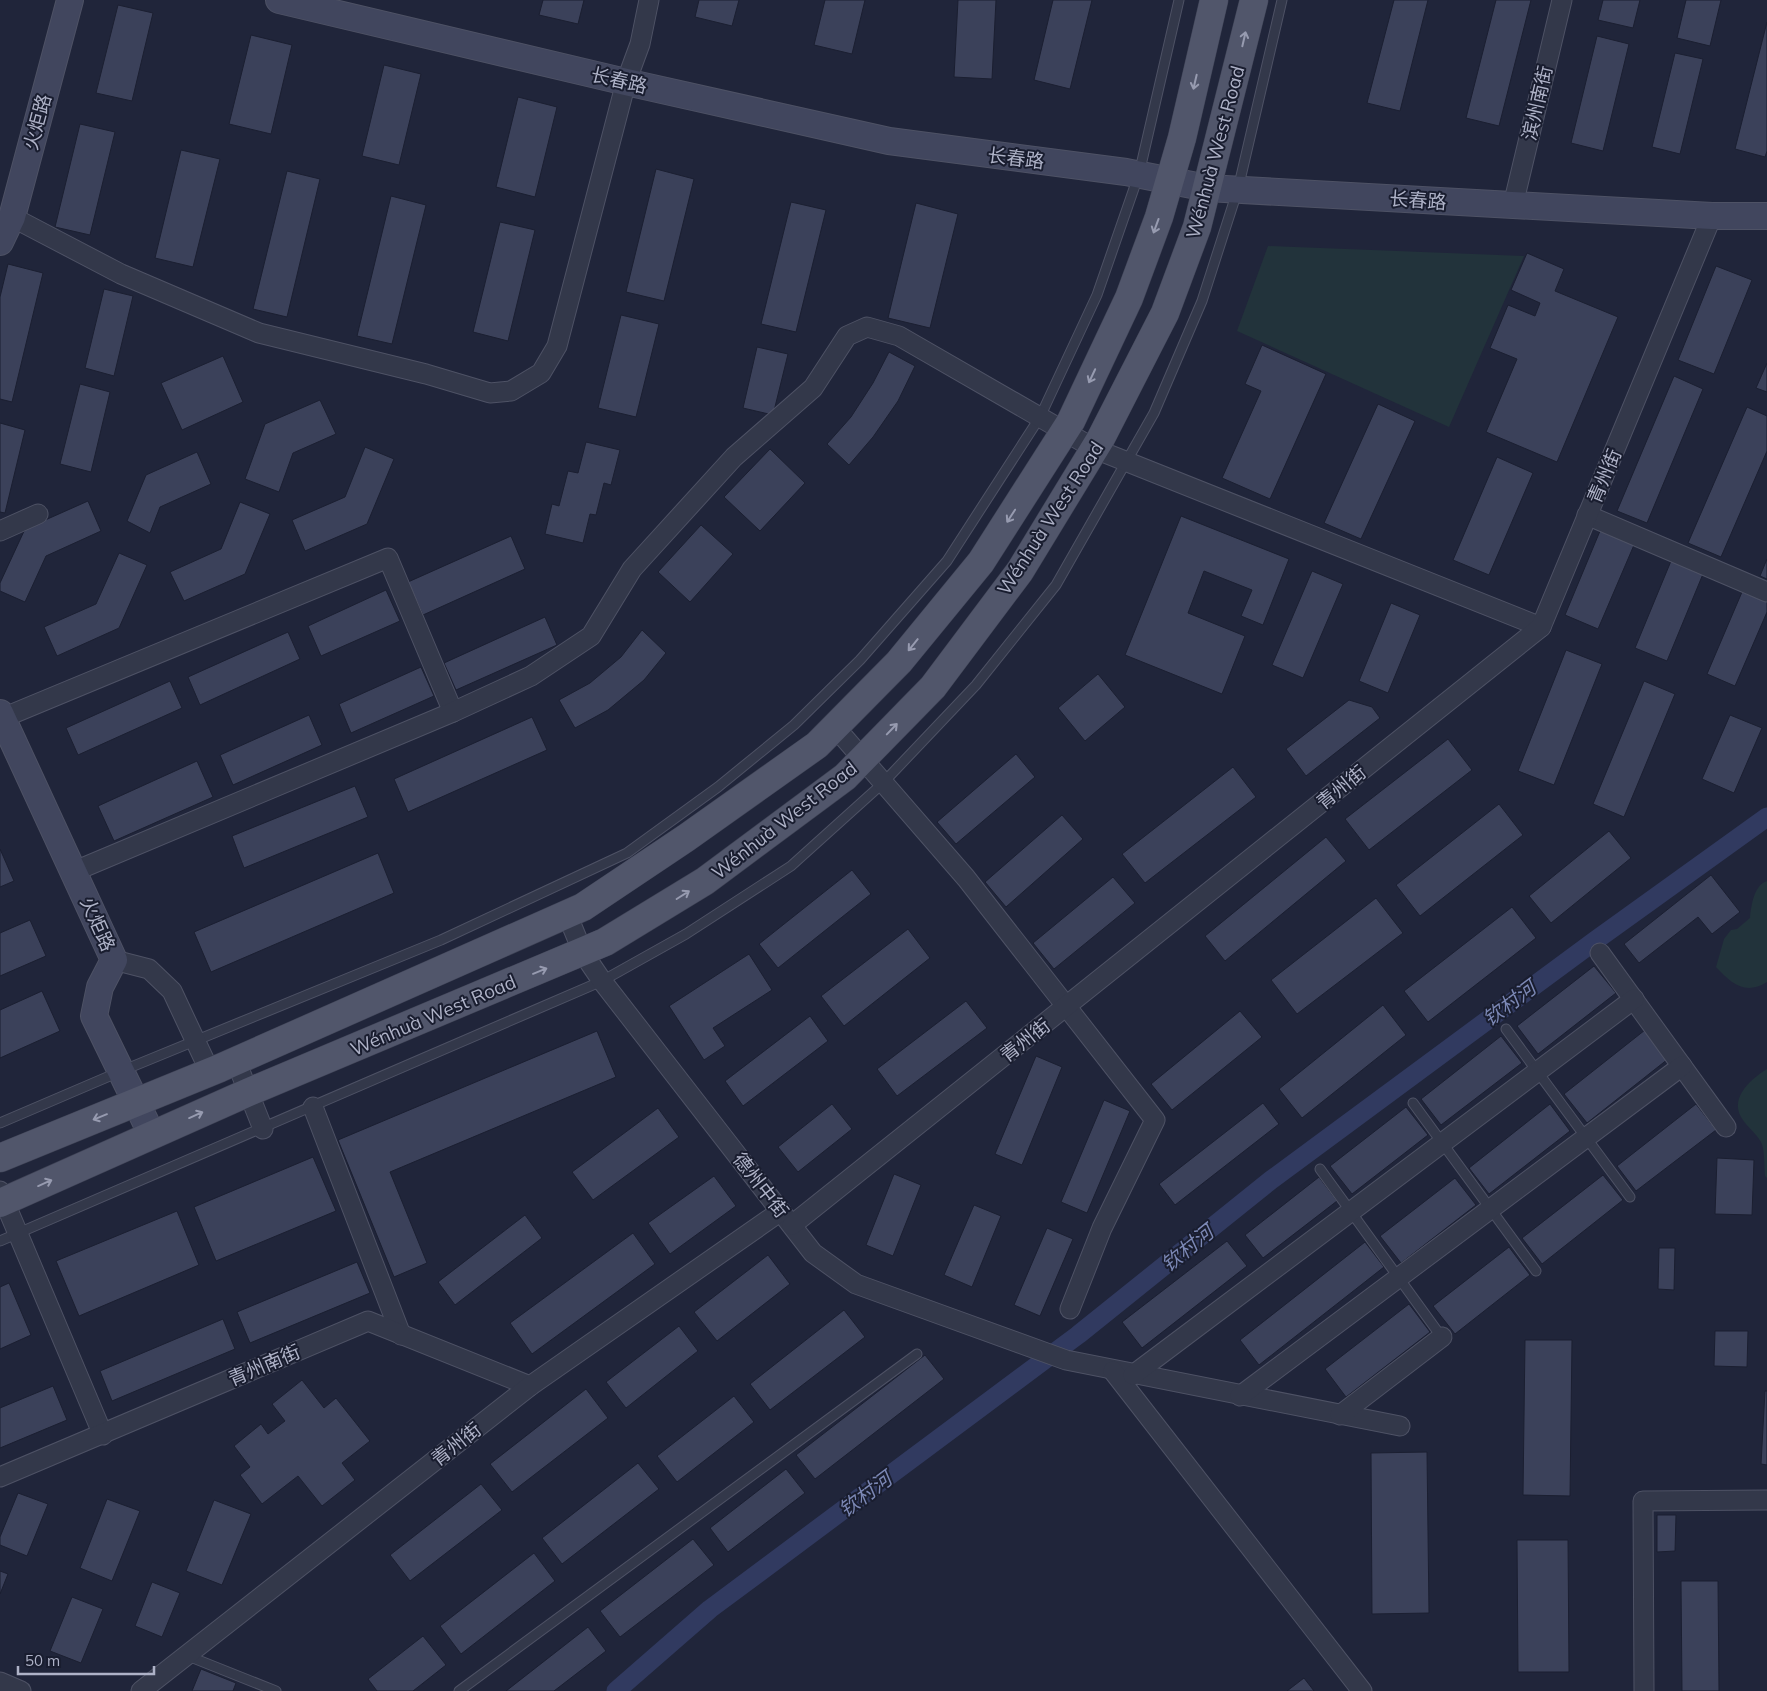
<svg xmlns="http://www.w3.org/2000/svg" width="1767" height="1691" font-family="Mulish,'Noto Sans SC',sans-serif">
  <style>
    .green { fill: #22333b }
    .lines { fill: none; stroke-linecap: round; stroke-linejoin: round }
    .canal { stroke: #313a60; stroke-width: 19 }
    .building { fill: #3b415a; stroke: #1b1f31 }
    .lane-casing { stroke: #4e5265; stroke-width: 11 }
    .street-casing { stroke: #4e5265; stroke-width: 21 }
    .secondary-casing { stroke: #4e5265; stroke-width: 28 }
    .primary-casing { stroke: #3d4154; stroke-width: 29 }
    .lane { stroke: #33384a; stroke-width: 9 }
    .street { stroke: #33384a; stroke-width: 19 }
    .secondary { stroke: #41465e; stroke-width: 26 }
    .primary { stroke: #51566b; stroke-width: 28 }
    .oneway { stroke: #979bb0 }
    .labels { text-anchor: middle; dominant-baseline: central; stroke-width: 4; stroke-linejoin: round; paint-order: stroke }
    .street-label { font-size: 19px; fill: #aeb2c7; stroke: #191d2f }
    .water-label { font-size: 20px; font-style: italic; fill: #7c88b5; stroke: #191d2f }
  </style>
  <rect width="100%" height="100%" fill="#20253a"/>
  <g class="green">
    <path d="M1268,246L1524,256L1449,427L1237,331Z"/>
    <path d="M1767,881V982C1745,996 1731,983 1716,967L1724,939L1731,930L1737,929L1750,918C1751,906 1754,885 1767,881Z"/>
    <path d="M1767,1069V1178L1765,1176C1764,1166 1765,1150 1761,1142C1756,1133 1746,1126 1741,1117C1730,1097 1751,1079 1767,1069Z"/>
  </g>
  <g class="lines">
    <path class="canal" d="M616,1691L710,1609L1078,1335L1271,1180L1596,940L1767,817"/>
  </g>
  <g class="building">
    <path d="M543,0H584L578,24L539,15Z"/>
    <path d="M699,0H739L732,26L695,17Z"/>
    <path d="M825,0H865L852,54L814,45Z"/>
    <path d="M958,0H996L992,79L954,77Z"/>
    <path d="M1053,0H1092L1070,89L1034,80Z"/>
    <path d="M1394,0H1428L1400,111L1367,103Z"/>
    <path d="M1496,0H1531L1499,126L1466,118Z"/>
    <path d="M1603,0H1640L1633,28L1598,20Z"/>
    <path d="M1686,0H1721L1710,46L1677,38Z"/>
    <path d="M118,5L153,13L132,101L96,93Z"/>
    <path d="M1767,22V151L1765,157L1735,149Z"/>
    <path d="M251,35L292,45L271,134L229,124Z"/>
    <path d="M1597,36L1629,44L1603,151L1571,143Z"/>
    <path d="M1675,53L1703,59L1680,154L1652,147Z"/>
    <path d="M384,65L421,74L399,165L362,156Z"/>
    <path d="M518,97L557,107L535,197L496,187Z"/>
    <path d="M80,124L115,132L90,235L55,227Z"/>
    <path d="M181,150L220,159L193,267L155,258Z"/>
    <path d="M656,169L694,179L664,301L626,292Z"/>
    <path d="M287,171L320,179L287,317L253,309Z"/>
    <path d="M391,196L426,205L392,344L357,336Z"/>
    <path d="M791,202L826,210L796,332L761,324Z"/>
    <path d="M916,203L958,214L930,328L888,318Z"/>
    <path d="M500,222L535,230L508,341L473,332Z"/>
    <path d="M1527,253L1564,269L1555,291L1618,317L1557,462L1486,432L1517,359L1490,348L1508,305L1535,316L1540,303L1511,290Z"/>
    <path d="M8,264L43,273L12,402L0,399V297Z"/>
    <path d="M1716,266L1752,280L1714,374L1678,360Z"/>
    <path d="M104,289L133,296L114,376L85,368Z"/>
    <path d="M621,315L659,324L636,417L598,408Z"/>
    <path d="M1262,345L1326,374L1270,499L1222,478L1261,391L1245,384Z"/>
    <path d="M757,347L788,354L773,415L743,408Z"/>
    <path d="M889,352L915,366L898,401L873,437L849,465L827,444L851,417L873,383Z"/>
    <path d="M223,356L243,402L182,430L161,383Z"/>
    <path d="M1767,363V392L1756,388Z"/>
    <path d="M1674,376L1703,389L1647,523L1617,511Z"/>
    <path d="M80,384L110,392L91,472L60,464Z"/>
    <path d="M320,400L336,434L293,453L279,492L245,479L265,424Z"/>
    <path d="M1378,404L1415,421L1361,539L1324,523Z"/>
    <path d="M1747,407L1767,416V451L1721,557L1688,543Z"/>
    <path d="M0,423L25,430L5,513L0,512Z"/>
    <path d="M586,442L620,450L611,485L604,483L596,515L590,514L583,543L545,534L552,504L559,506L568,471L578,473Z"/>
    <path d="M365,447L394,459L367,524L305,551L292,520L345,497Z"/>
    <path d="M770,449L805,483L760,531L724,497Z"/>
    <path d="M197,452L211,484L160,507L150,533L127,521L146,475Z"/>
    <path d="M1497,457L1533,473L1489,575L1453,560Z"/>
    <path d="M88,501L101,531L46,556L25,602L0,591V583L25,529Z"/>
    <path d="M240,502L270,514L245,574L184,601L170,572L221,549Z"/>
    <path d="M1181,516L1289,559L1263,625L1241,616L1252,590L1204,571L1188,613L1245,636L1222,694L1125,655Z"/>
    <path d="M701,525L733,554L690,602L658,572Z"/>
    <path d="M1600,531L1634,545L1598,629L1565,615Z"/>
    <path d="M511,536L525,569L423,615L408,582Z"/>
    <path d="M119,553L147,565L119,628L57,656L44,627L96,604Z"/>
    <path d="M1767,559V579L1760,576Z"/>
    <path d="M1671,561L1703,574L1667,661L1635,648Z"/>
    <path d="M1312,571L1343,584L1303,678L1272,665Z"/>
    <path d="M386,590L400,621L321,656L308,626Z"/>
    <path d="M1742,592L1767,602V612L1735,686L1707,674Z"/>
    <path d="M1391,603L1420,615L1388,693L1359,681Z"/>
    <path d="M545,617L557,645L456,690L444,663Z"/>
    <path d="M642,630L666,653L644,680L608,710L575,728L559,700L590,683L621,657Z"/>
    <path d="M288,632L300,659L200,705L188,677Z"/>
    <path d="M1566,650L1602,664L1554,785L1518,771Z"/>
    <path d="M421,667L434,696L351,733L339,704Z"/>
    <path d="M1098,674L1125,707L1085,741L1058,708Z"/>
    <path d="M170,681L182,708L78,755L66,728Z"/>
    <path d="M1644,681L1675,694L1624,817L1593,804Z"/>
    <path d="M1349,700L1372,707L1380,718L1306,776L1286,749Z"/>
    <path d="M309,715L322,745L233,785L220,755Z"/>
    <path d="M1730,715L1762,728L1734,793L1702,779Z"/>
    <path d="M532,717L547,750L408,812L394,779Z"/>
    <path d="M1448,739L1472,770L1369,850L1345,819Z"/>
    <path d="M1016,754L1035,777L956,844L937,822Z"/>
    <path d="M197,761L213,797L114,841L98,806Z"/>
    <path d="M1233,767L1256,797L1145,883L1122,854Z"/>
    <path d="M355,786L368,817L244,868L232,836Z"/>
    <path d="M1499,804L1523,835L1420,916L1396,885Z"/>
    <path d="M1062,815L1083,839L1006,907L985,882Z"/>
    <path d="M1609,831L1631,858L1551,923L1529,896Z"/>
    <path d="M1326,837L1346,861L1225,961L1205,936Z"/>
    <path d="M0,849L14,881L0,887Z"/>
    <path d="M378,853L394,893L211,972L194,932Z"/>
    <path d="M852,870L871,894L778,968L759,944Z"/>
    <path d="M1711,875L1740,912L1712,934L1698,917L1639,963L1624,944Z"/>
    <path d="M1113,877L1135,903L1054,969L1033,943Z"/>
    <path d="M1376,898L1403,933L1297,1014L1271,980Z"/>
    <path d="M1512,907L1536,938L1428,1022L1404,991Z"/>
    <path d="M30,920L46,956L0,976V933Z"/>
    <path d="M908,929L930,958L844,1026L821,996Z"/>
    <path d="M749,954L772,990L713,1028L725,1046L704,1060L669,1006Z"/>
    <path d="M1594,966L1616,993L1538,1054L1517,1026Z"/>
    <path d="M42,991L60,1031L0,1058V1010Z"/>
    <path d="M966,1001L987,1028L897,1096L877,1069Z"/>
    <path d="M1383,1005L1406,1035L1302,1118L1279,1089Z"/>
    <path d="M1240,1011L1262,1037L1172,1110L1151,1084Z"/>
    <path d="M810,1016L828,1041L743,1106L725,1081Z"/>
    <path d="M1645,1030L1668,1059L1587,1123L1564,1094Z"/>
    <path d="M597,1031L616,1077L390,1172L427,1263L394,1277L338,1140Z"/>
    <path d="M1501,1036L1522,1063L1441,1125L1421,1099Z"/>
    <path d="M1036,1056L1062,1067L1022,1165L995,1154Z"/>
    <path d="M1104,1100L1130,1111L1087,1213L1061,1202Z"/>
    <path d="M1263,1103L1279,1124L1175,1205L1159,1184Z"/>
    <path d="M832,1104L852,1129L798,1172L778,1147Z"/>
    <path d="M1550,1104L1570,1131L1489,1194L1469,1168Z"/>
    <path d="M1696,1104L1716,1130L1636,1191L1617,1166Z"/>
    <path d="M1406,1107L1428,1135L1352,1194L1330,1166Z"/>
    <path d="M658,1108L679,1137L593,1200L572,1172Z"/>
    <path d="M313,1157L336,1211L216,1261L194,1207Z"/>
    <path d="M1717,1158L1754,1160L1752,1215L1715,1214Z"/>
    <path d="M894,1174L921,1185L893,1256L866,1245Z"/>
    <path d="M1603,1175L1623,1200L1542,1264L1522,1238Z"/>
    <path d="M714,1176L736,1206L670,1254L648,1223Z"/>
    <path d="M1319,1177L1337,1201L1263,1258L1245,1235Z"/>
    <path d="M1455,1178L1476,1205L1401,1263L1380,1236Z"/>
    <path d="M974,1205L1001,1216L972,1287L944,1275Z"/>
    <path d="M177,1211L199,1265L79,1316L56,1261Z"/>
    <path d="M525,1215L542,1238L455,1305L438,1282Z"/>
    <path d="M1047,1228L1073,1239L1040,1316L1014,1305Z"/>
    <path d="M633,1233L655,1264L532,1354L510,1323Z"/>
    <path d="M1227,1241L1247,1266L1142,1348L1122,1322Z"/>
    <path d="M1365,1242L1384,1267L1259,1365L1240,1340Z"/>
    <path d="M1509,1247L1530,1275L1455,1334L1433,1306Z"/>
    <path d="M1659,1248H1675L1674,1290L1658,1289Z"/>
    <path d="M768,1255L790,1284L717,1341L694,1312Z"/>
    <path d="M357,1262L370,1293L250,1343L237,1312Z"/>
    <path d="M9,1283L31,1335L0,1349V1287Z"/>
    <path d="M1409,1304L1430,1332L1346,1397L1325,1369Z"/>
    <path d="M844,1310L865,1337L770,1410L750,1384Z"/>
    <path d="M223,1319L235,1349L112,1401L100,1371Z"/>
    <path d="M679,1326L698,1351L626,1408L606,1382Z"/>
    <path d="M1715,1331H1748L1747,1367L1714,1366Z"/>
    <path d="M1525,1340H1572L1570,1496L1523,1495Z"/>
    <path d="M925,1355L944,1379L815,1479L796,1455Z"/>
    <path d="M302,1380L324,1408L336,1398L370,1441L342,1463L355,1480L322,1506L298,1476L262,1504L240,1475L250,1467L234,1446L261,1424L268,1434L285,1421L272,1404Z"/>
    <path d="M53,1386L67,1420L0,1448V1408Z"/>
    <path d="M586,1389L608,1418L512,1492L490,1464Z"/>
    <path d="M1765,1391H1767V1465L1761,1464Z"/>
    <path d="M734,1396L754,1422L677,1482L657,1456Z"/>
    <path d="M1427,1452L1429,1613L1372,1614L1371,1453Z"/>
    <path d="M638,1463L659,1489L562,1564L542,1538Z"/>
    <path d="M786,1469L805,1493L728,1552L710,1528Z"/>
    <path d="M481,1484L502,1510L410,1581L390,1555Z"/>
    <path d="M18,1493L48,1504L27,1556L0,1545V1537Z"/>
    <path d="M107,1499L140,1511L112,1581L80,1568Z"/>
    <path d="M214,1500L251,1514L222,1585L186,1571Z"/>
    <path d="M1657,1515H1676L1675,1551L1657,1552Z"/>
    <path d="M693,1539L714,1565L620,1637L600,1611Z"/>
    <path d="M1517,1540H1568L1569,1672H1518Z"/>
    <path d="M534,1553L555,1581L461,1654L440,1626Z"/>
    <path d="M0,1571L8,1574L0,1594Z"/>
    <path d="M1681,1581H1718L1719,1691H1682Z"/>
    <path d="M152,1582L180,1593L162,1637L135,1626Z"/>
    <path d="M72,1597L103,1609L81,1663L50,1651Z"/>
    <path d="M588,1627L606,1651L554,1691H506Z"/>
    <path d="M423,1636L446,1665L413,1691H377L368,1679Z"/>
    <path d="M201,1669L236,1683L233,1691H192Z"/>
    <path d="M1304,1678L1314,1691H1287Z"/>
  </g>
  <g class="lines">
    <defs>
      <g id="lane">
        <path d="M1506,1029L1630,1197"/>
        <path d="M1413,1103L1536,1271"/>
        <path d="M0,1123L119,1072L441,940L627,853L718,787L794,725L860,660L947,561L1040,417L1097,295L1139,174L1179,0"/>
        <path d="M1320,1169L1443,1339"/>
        <path d="M0,1241L602,981L686,934L791,866L882,784L976,685L1056,585L1154,413L1202,301L1238,189L1282,0"/>
        <path d="M188,1656L276,1691"/>
        <path d="M459,1691L917,1354"/>
      </g>
      <g id="street">
        <path d="M1513,205L1562,0"/>
        <path d="M12,217L121,274L259,333L426,374L490,393L511,391L541,373L557,346L626,82L640,44L649,0"/>
        <path d="M1587,515L1767,592"/>
        <path d="M0,531L38,514"/>
        <path d="M0,719L388,558L453,712"/>
        <path d="M835,727L966,878L1155,1120L1102,1228L1070,1309"/>
        <path d="M75,871L453,712L531,676L591,636L632,569L734,457L813,388L847,336L867,327L899,336L1095,449L1541,627"/>
        <path d="M567,914L583,953L602,981L813,1253L856,1284L1066,1360L1400,1426"/>
        <path d="M1600,953L1726,1127"/>
        <path d="M114,960L149,969L172,991L210,1072"/>
        <path d="M236,1061L263,1129"/>
        <path d="M313,1107L401,1335"/>
        <path d="M0,1191L103,1435"/>
        <path d="M792,1225L1541,627L1712,216"/>
        <path d="M1113,1371L1362,1691"/>
        <path d="M1133,1375L1634,999"/>
        <path d="M1240,1396L1682,1066"/>
        <path d="M1340,1415L1442,1337"/>
        <path d="M0,1477L368,1321L530,1386"/>
        <path d="M0,1682L21,1691"/>
        <path d="M141,1691L530,1386L781,1211"/>
        <path d="M1644,1691L1643,1501L1767,1500"/>
      </g>
      <g id="secondary">
        <path d="M279,0L626,82L889,141L1126,172L1207,188L1712,216H1767"/>
        <path d="M0,242L12,217L70,0"/>
        <path d="M0,713L114,960L100,987L94,1016L152,1135"/>
      </g>
      <g id="primary">
        <path d="M0,1158L220,1068L583,907L686,838L817,745L899,662L981,562L1071,421L1129,298L1159,217L1182,138L1214,0"/>
        <path d="M0,1203L249,1092L605,942L705,881L845,777L933,687L1020,571L1101,438L1165,313L1197,227L1254,0"/>
      </g>
    </defs>
    <use href="#lane" class="lane-casing"/>
    <use href="#street" class="street-casing"/>
    <use href="#secondary" class="secondary-casing"/>
    <use href="#primary" class="primary-casing"/>
    <use href="#lane" class="lane"/>
    <use href="#street" class="street"/>
    <use href="#secondary" class="secondary"/>
    <use href="#primary" class="primary"/>
  </g>
  <defs><path id="oneway-shaft" d="M-6 0H5M1.5-3L5.5 0L1.5 3" fill="none" stroke-width="1.6" stroke-linecap="round" stroke-linejoin="round" transform="scale(1.25)"/></defs>
  <g class="oneway">
    <use href="#oneway-shaft" transform="translate(1244 39) rotate(-77)"/>
    <use href="#oneway-shaft" transform="translate(1195 82) rotate(103)"/>
    <use href="#oneway-shaft" transform="translate(1156 226) rotate(110)"/>
    <use href="#oneway-shaft" transform="translate(1092 376) rotate(115)"/>
    <use href="#oneway-shaft" transform="translate(1011 516) rotate(123)"/>
    <use href="#oneway-shaft" transform="translate(913 645) rotate(129)"/>
    <use href="#oneway-shaft" transform="translate(892 729) rotate(-46)"/>
    <use href="#oneway-shaft" transform="translate(683 895) rotate(-32)"/>
    <use href="#oneway-shaft" transform="translate(540 971) rotate(-22)"/>
    <use href="#oneway-shaft" transform="translate(196 1115) rotate(-24)"/>
    <use href="#oneway-shaft" transform="translate(100 1117) rotate(158)"/>
    <use href="#oneway-shaft" transform="translate(45 1183) rotate(-24)"/>
  </g>
  <g class="labels">
    <g class="street-label">
      <text transform="translate(619 80) rotate(13)">长春路</text>
      <text transform="translate(1537 103) rotate(-77)">滨州南街</text>
      <text transform="translate(37 122) rotate(-75)">火炬路</text>
      <text transform="translate(1215 152) rotate(-75)">Wénhuà West Road</text>
      <text transform="translate(1016 158) rotate(7)">长春路</text>
      <text transform="translate(1418 200) rotate(4)">长春路</text>
      <text transform="translate(1604 476) rotate(-67)">青州街</text>
      <text transform="translate(1050 518) rotate(-57)">Wénhuà West Road</text>
      <text transform="translate(1341 787) rotate(-39)">青州街</text>
      <text transform="translate(784 820) rotate(-38)">Wénhuà West Road</text>
      <text transform="translate(98 924) rotate(66)">火炬路</text>
      <text transform="translate(433 1015) rotate(-23)">Wénhuà West Road</text>
      <text transform="translate(1025 1040) rotate(-38)">青州街</text>
      <text transform="translate(761 1185) rotate(52)">德州中街</text>
      <text transform="translate(264 1365) rotate(-23)">青州南街</text>
      <text transform="translate(456 1444) rotate(-38)">青州街</text>
    </g>
    <g class="water-label">
      <text transform="translate(1509 1003) rotate(-37)">钦村河</text>
      <text transform="translate(1187 1248) rotate(-39)">钦村河</text>
      <text transform="translate(865 1494) rotate(-37)">钦村河</text>
    </g>
  </g>
  <path d="M18 1666v8h136v-8" fill="none" stroke="#aeb2c7" stroke-width="2.5"/>
  <text x="25" y="1666" font-size="15" fill="#aeb2c7" stroke="#191d2f" stroke-width="4" paint-order="stroke">50 m</text>
</svg>
